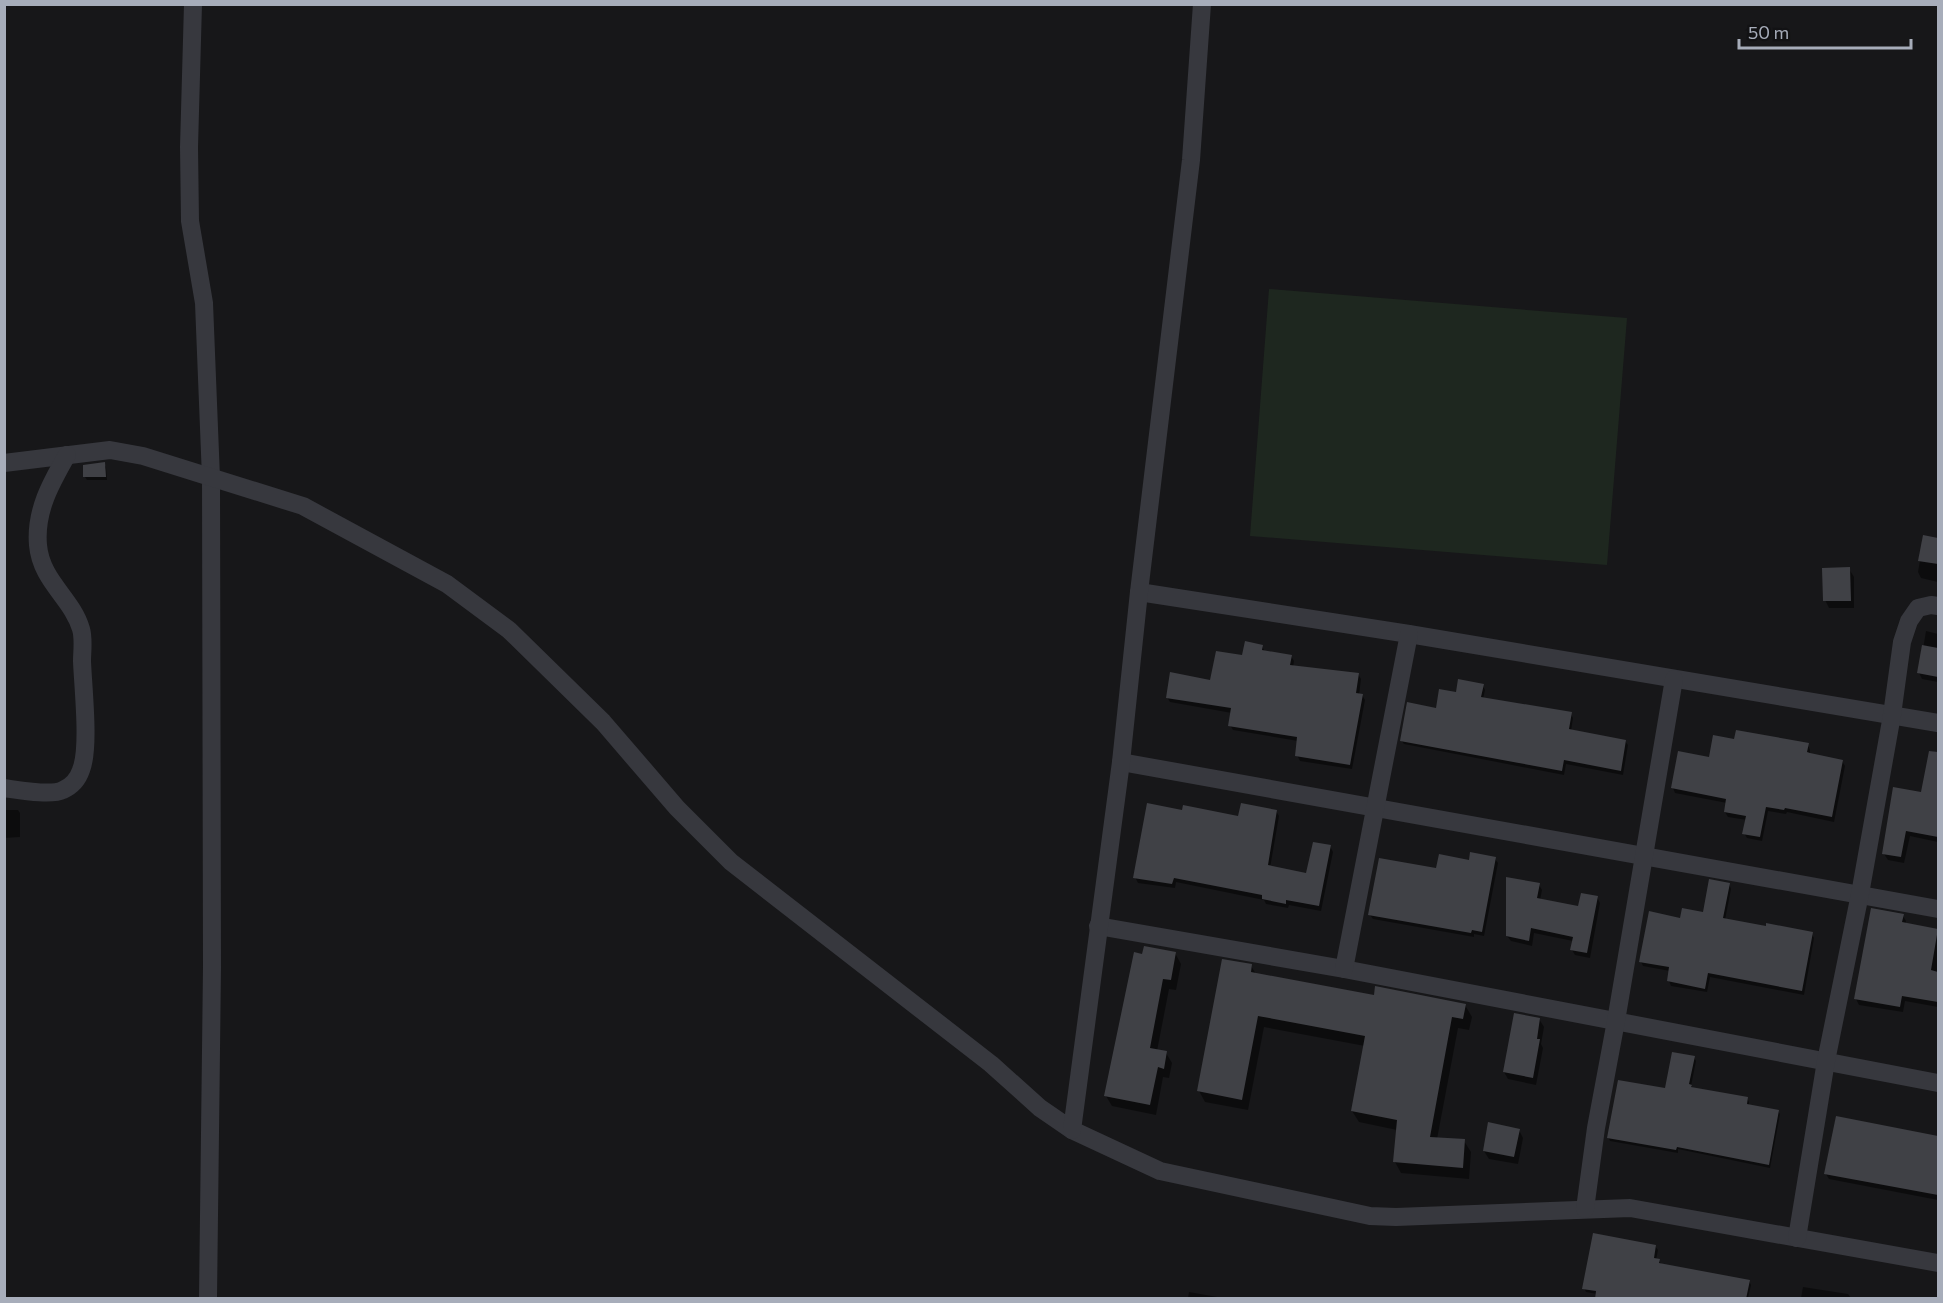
<svg xmlns="http://www.w3.org/2000/svg" width="1943" height="1303" font-family="Commissioner,sans-serif">
  <style>
    .green { fill: #1e271f }
    .shadow { fill: #0007 }
    .building { fill: #404146 }
    .lines { fill: none; stroke-linecap: round; stroke-linejoin: round }
    .minor { stroke: #37383e; stroke-width: 18 }
  </style>
  <rect width="100%" height="100%" fill="#171719"/>
  <path class="green" d="M1269,289L1627,318L1607,565L1250,536Z"/>
  <g class="shadow">
    <path d="M104,464L106,467L107,480H87L85,477Z"/>
    <path d="M1938,533V582L1921,578L1918,572L1924,537L1937,539Z"/>
    <path d="M1849,569L1854,577V608H1829L1825,600Z"/>
    <path d="M1926,631L1938,634V682L1922,679L1919,673Z"/>
    <path d="M1262,646L1265,652L1291,656L1294,661L1293,667L1358,674L1361,679L1359,695H1362L1365,700L1352,769L1300,761L1297,755L1298,741L1233,730L1230,725L1232,713L1170,702L1167,697L1212,682L1243,657Z"/>
    <path d="M1483,686L1485,690L1483,699L1571,714L1573,718L1571,731L1625,741L1628,745L1623,775L1566,764L1564,775L1404,744L1401,740L1457,693Z"/>
    <path d="M1735,741L1808,745L1810,750V755L1842,761L1845,766L1834,822L1787,812L1786,814L1768,811L1762,841L1747,838L1744,833L1747,820L1728,817L1725,812L1727,803L1675,793L1673,788Z"/>
    <path d="M1929,760L1938,761V842L1910,836L1904,863L1888,860L1884,854L1923,794Z"/>
    <path d="M4,810H18L20,813V837L4,838Z"/>
    <path d="M1184,811L1240,818L1276,811L1279,816L1270,868L1307,875L1330,846L1333,852L1321,911L1289,905L1288,908L1266,904L1264,900L1176,882L1175,888L1138,883L1135,877Z"/>
    <path d="M1495,859L1498,863L1484,936L1474,934V937L1373,919L1370,915L1437,870L1470,862Z"/>
    <path d="M1729,884L1731,889L1725,920L1812,934L1814,938L1804,995L1710,977L1707,992L1671,986L1669,981L1670,971L1643,966L1641,962L1681,919L1704,913Z"/>
    <path d="M1539,885L1542,890L1540,900L1579,908L1597,897L1600,903L1590,958L1575,955L1572,950L1573,941L1534,933L1532,946L1511,941L1507,936Z"/>
    <path d="M1903,916L1906,921L1905,925L1937,930L1938,933V1007L1905,1001L1903,1012L1859,1005L1856,999Z"/>
    <path d="M1175,953L1181,964L1176,990L1169,989L1157,1051L1166,1053L1172,1063L1169,1078L1163,1077L1156,1115L1112,1106L1106,1096L1143,956Z"/>
    <path d="M1251,966L1256,974L1375,997L1465,1005L1472,1017L1469,1030L1458,1028L1437,1139L1464,1141L1471,1152L1469,1179L1401,1173L1395,1162L1397,1130L1359,1122L1352,1111L1365,1046L1264,1027L1248,1110L1205,1102L1199,1091Z"/>
    <path d="M1539,1019L1544,1027L1541,1044L1543,1048L1536,1085L1508,1079L1504,1072Z"/>
    <path d="M1694,1057L1696,1061L1691,1086L1693,1089L1747,1098L1749,1102V1106L1778,1111L1780,1114L1770,1168L1678,1149V1153L1610,1141L1608,1137L1666,1090Z"/>
    <path d="M1519,1130L1523,1138L1518,1164L1489,1159L1484,1151Z"/>
    <path d="M1938,1137V1200L1829,1179L1826,1174Z"/>
    <path d="M1655,1246L1658,1250L1656,1260L1659,1261L1662,1265L1749,1281L1751,1285L1748,1298H1597V1294L1586,1292L1584,1288Z"/>
    <path d="M1803,1287L1848,1294L1851,1298H1801Z"/>
    <path d="M1189,1292L1223,1298H1188Z"/>
  </g>
  <g class="building">
    <path d="M105,462L106,477H83V465Z"/>
    <path d="M1923,535L1938,538V564L1918,561Z"/>
    <path d="M1850,567L1851,601H1823L1822,568Z"/>
    <path d="M1245,641L1263,645L1262,650L1292,655L1290,665L1359,673L1356,693L1363,694L1350,765L1295,756L1297,737L1228,726L1231,708L1166,698L1170,672L1210,680L1216,651L1242,655Z"/>
    <path d="M1922,645L1938,648V677L1917,673Z"/>
    <path d="M1458,679L1484,684L1481,697L1572,712L1569,729L1626,740L1621,771L1564,760L1562,771L1400,741L1407,702L1436,708L1439,689L1456,692Z"/>
    <path d="M1736,730L1809,743L1807,752L1810,753L1843,760L1832,817L1785,808L1784,810L1766,807L1760,837L1742,834L1746,816L1724,812L1726,799L1671,788L1678,751L1709,757L1713,735L1734,739Z"/>
    <path d="M1929,751L1938,752V837L1906,831L1901,857L1882,854L1893,787L1921,792Z"/>
    <path d="M1147,803L1182,810L1183,805L1238,816L1241,803L1277,810L1268,865L1306,873L1313,842L1331,845L1319,906L1286,900V904L1262,899V895L1174,878L1172,884L1133,878Z"/>
    <path d="M1470,852L1496,857L1482,932L1472,930L1471,933L1368,915L1379,858L1436,868L1439,854L1469,860Z"/>
    <path d="M1506,877L1540,883L1537,898L1578,906L1581,893L1598,896L1587,953L1570,950L1573,937L1531,928L1529,941L1506,936Z"/>
    <path d="M1709,879L1730,883L1723,918L1766,926V923L1813,932L1802,991L1708,973L1705,989L1667,981L1669,967L1639,962L1649,911L1680,918L1682,908L1703,912Z"/>
    <path d="M1871,908L1904,914L1902,922L1938,929L1931,970L1938,972V1002L1902,996L1900,1007L1854,999Z"/>
    <path d="M1144,946L1176,952L1171,980L1163,979L1150,1048L1167,1051L1164,1069L1158,1067L1150,1105L1104,1096L1134,952L1142,954Z"/>
    <path d="M1222,959L1252,964L1251,972L1374,995L1375,986L1466,1004L1463,1019L1452,1017L1430,1137L1465,1139L1463,1168L1393,1162L1397,1120L1351,1111L1365,1036L1258,1016L1242,1100L1197,1091Z"/>
    <path d="M1514,1013L1540,1018L1537,1039H1540L1533,1078L1503,1072Z"/>
    <path d="M1672,1052L1695,1056L1689,1084L1692,1085L1691,1087L1748,1097L1747,1104L1779,1110L1769,1165L1677,1147L1676,1150L1607,1138L1618,1080L1665,1088Z"/>
    <path d="M1836,1116L1938,1136V1195L1824,1174Z"/>
    <path d="M1488,1122L1520,1129L1514,1157L1483,1151Z"/>
    <path d="M1593,1233L1656,1245L1654,1258L1660,1259L1659,1263L1750,1280L1746,1299H1595L1596,1291L1582,1289Z"/>
  </g>
  <g class="lines">
    <g class="minor">
      <path d="M193,4L189,147L190,221L204,303L211,478L212,967L208,1298"/>
      <path d="M4,463L110,450L143,456L303,506L447,584L509,630L603,722L677,808L731,862L991,1064L1040,1108L1072,1130L1160,1171L1370,1216L1396,1217L1630,1208L1938,1263"/>
      <path d="M1139,592L1409,634L1938,723"/>
      <path d="M1121,762L1938,909"/>
      <path d="M4,788C19,790 51,796 63,790C72,786 78,779 81,770C90,748 83,688 82,661C82,651 84,639 81,629C72,598 41,581 38,545C35,511 51,483 67,455"/>
      <path d="M1098,926L1344,969L1938,1083"/>
      <path d="M1344,969L1409,634"/>
      <path d="M1072,1130L1121,762L1139,592L1191,160L1202,4"/>
      <path d="M1585,1209L1596,1128L1616,1021L1674,679"/>
      <path d="M1797,1238L1826,1061L1860,894L1892,715L1902,642L1909,621L1918,608L1931,605L1938,606"/>
    </g>
  </g>
  <rect width="1943" height="1303" fill="none" stroke="#a7adba" stroke-width="12"/>
  <path d="M1739 39v9h172v-9" fill="none" stroke="#a7adba" stroke-width="3"/>
  <text x="1748" y="39" font-size="18" fill="#a7adba" stroke="#121214" stroke-width="4.5" paint-order="stroke">50 m</text>
</svg>
